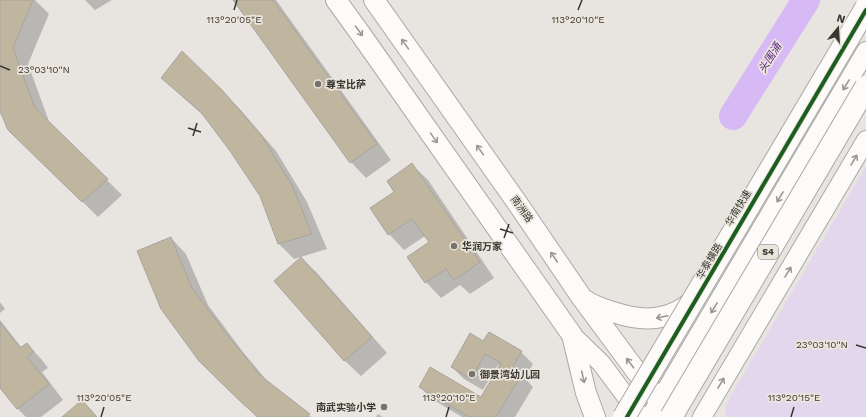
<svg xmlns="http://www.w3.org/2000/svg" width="866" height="417" font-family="'Work Sans','Noto Sans SC',sans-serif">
<rect width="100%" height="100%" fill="#e8e5e0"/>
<path fill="#e3d7ed" d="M 866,166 L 866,417 L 726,417 L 725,406 Z"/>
<path fill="#0003" d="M 1,0 L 35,0 L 49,14 L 28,64 L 50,124 L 122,195 L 98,217 L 9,129 L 0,109 L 0,3 Z
M 85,0 L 112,0 L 95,10 Z
M 234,0 L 276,0 L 391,160 L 366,178 L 351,162 Z
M 182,53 L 239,108 L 276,151 L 307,202 L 327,249 L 294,259 L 279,244 L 261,195 L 231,150 L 205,117 L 178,93 L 162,78 Z
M 412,165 L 428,180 L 494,278 L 470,294 L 460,285 L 441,298 L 426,282 L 430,243 L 425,236 L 404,250 L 389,234 L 396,193 Z
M 171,238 L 186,254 L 208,305 L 243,352 L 268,382 L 311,417 L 257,417 L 215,377 Z
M 301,258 L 317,273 L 387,353 L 361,376 L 345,361 L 275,281 Z
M 0,302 L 5,309 L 0,313 Z
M 0,320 L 22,348 L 27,344 L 42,360 L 48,368 L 42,372 L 63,400 L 41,417 L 26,417 L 17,408 L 0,386 Z
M 484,343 L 521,352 L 533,364 L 525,378 L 533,387 L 515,417 L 462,417 L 432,399 L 420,387 L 481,398 L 500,366 L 498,365 L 483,390 L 464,379 L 452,367 Z
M 378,414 L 383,417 L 376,417 Z"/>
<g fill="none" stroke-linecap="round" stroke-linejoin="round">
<path stroke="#d6b9f5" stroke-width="28" d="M 733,116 L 806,0"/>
</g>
<path fill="#c0b69f" stroke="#a7a4a0" d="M 0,0 L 33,0 L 13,48 L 35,108 L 108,179 L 82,202 L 8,130 L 0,111 Z
M 233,0 L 273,0 L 377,144 L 350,163 Z
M 182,51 L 223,91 L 261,135 L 292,185 L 312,234 L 278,244 L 260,196 L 230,151 L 200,111 L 161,78 Z
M 412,163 L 480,262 L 454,280 L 446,269 L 425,283 L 407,257 L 429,242 L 412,219 L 388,235 L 370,208 L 394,192 L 387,181 Z
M 171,237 L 192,288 L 228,336 L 261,376 L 310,414 L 307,417 L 258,417 L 242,403 L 199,361 L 161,309 L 137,251 Z
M 301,257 L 372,337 L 344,361 L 274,281 Z
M 0,322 L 20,348 L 27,343 L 34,352 L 27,357 L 49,384 L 17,409 L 0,388 Z
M 489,332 L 522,351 L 512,368 L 522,374 L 496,417 L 469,417 L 419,387 L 430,367 L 481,397 L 501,363 L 485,354 L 471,379 L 451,367 L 470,333 L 483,341 Z
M 82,400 L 97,417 L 62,417 Z"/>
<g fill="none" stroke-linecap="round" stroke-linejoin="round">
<defs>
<path id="tertiary" d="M 572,335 L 601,363 L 639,414
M 650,417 L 866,51
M 702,417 L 866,140"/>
<path id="secondary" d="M 336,0 L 362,36 L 572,335 L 586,393 L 595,417
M 374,0 L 518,204 L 582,298 L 636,371 L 672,417
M 585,300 C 593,306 603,309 613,312 C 643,322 669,322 694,300"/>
</defs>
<use href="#tertiary" stroke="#aba8a5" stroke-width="20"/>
<use href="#secondary" stroke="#aba8a5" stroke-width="22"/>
<use href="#tertiary" stroke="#fcfbfa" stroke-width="18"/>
<use href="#secondary" stroke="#fcfbfa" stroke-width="20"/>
<defs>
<path id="motorway-bridge" d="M 624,417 L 866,8
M 671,417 L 866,87"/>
</defs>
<use href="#motorway-bridge" stroke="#aba8a5" stroke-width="24" stroke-linecap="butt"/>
<use href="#motorway-bridge" stroke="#fcfbfa" stroke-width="22"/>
<defs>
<path id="cycleway" d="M 627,417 L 866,10"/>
</defs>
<use href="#cycleway" stroke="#ebe6dc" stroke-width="6"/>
<use href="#cycleway" stroke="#1b5e20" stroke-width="4"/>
</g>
<defs><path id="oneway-shaft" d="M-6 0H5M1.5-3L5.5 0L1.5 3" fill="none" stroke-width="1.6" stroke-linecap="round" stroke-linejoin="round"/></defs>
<g stroke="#9a9896">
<use href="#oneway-shaft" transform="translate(359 31) rotate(54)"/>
<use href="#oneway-shaft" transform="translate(405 44) rotate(-125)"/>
<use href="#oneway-shaft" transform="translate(846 85) rotate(121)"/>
<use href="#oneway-shaft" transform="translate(434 138) rotate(55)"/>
<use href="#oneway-shaft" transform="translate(480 150) rotate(-125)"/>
<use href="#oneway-shaft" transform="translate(854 160) rotate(-59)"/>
<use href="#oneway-shaft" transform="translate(780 197) rotate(121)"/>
<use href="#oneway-shaft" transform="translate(554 257) rotate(-124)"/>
<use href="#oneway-shaft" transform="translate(788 272) rotate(-59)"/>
<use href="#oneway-shaft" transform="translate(714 308) rotate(121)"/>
<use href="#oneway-shaft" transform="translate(662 317) rotate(168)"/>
<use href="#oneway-shaft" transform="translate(630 363) rotate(-127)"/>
<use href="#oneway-shaft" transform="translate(583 377) rotate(77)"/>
<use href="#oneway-shaft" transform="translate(721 383) rotate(-59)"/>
</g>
<path fill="none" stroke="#383632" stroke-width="1.5" d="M 234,10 L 237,0M 578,10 L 582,0M 0,66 L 10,70M 188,128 L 201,132M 193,136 L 197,123M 500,229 L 513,233M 504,238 L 509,224M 856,345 L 866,348M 101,417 L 104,407M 446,417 L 449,407M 791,417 L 794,407"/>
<g fill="#76736f" stroke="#ebe6dc" stroke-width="1.5">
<circle cx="318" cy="84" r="4"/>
<circle cx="454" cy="246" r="4"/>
<circle cx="472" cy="374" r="4"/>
<circle cx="384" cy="407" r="4"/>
</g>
<g text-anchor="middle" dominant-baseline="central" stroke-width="3.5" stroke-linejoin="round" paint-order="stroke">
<rect fill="#ebe6dc" stroke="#6e6b65" stroke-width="1" x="758" y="245" width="20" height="14" rx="3"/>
<g font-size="9" font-weight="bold" fill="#383632">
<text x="768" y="252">S4</text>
</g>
<g font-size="10" font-weight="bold" fill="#383632" stroke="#ebe6dc" text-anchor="start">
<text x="326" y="84">尊宝比萨</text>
<text x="462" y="246">华润万家</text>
<text x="480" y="374">御景湾幼儿园</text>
<text x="376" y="407" text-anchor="end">南武实验小学</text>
</g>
<g font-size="10" fill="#383632" stroke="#ebe6dc">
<text transform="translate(738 208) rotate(-59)">华南快速</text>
<text transform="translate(522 209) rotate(55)">南洲路</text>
<text transform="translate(709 261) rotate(-59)">华泰横路</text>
</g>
<g font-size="11" font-style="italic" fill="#5e278b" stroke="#ebe6dc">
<text transform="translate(770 58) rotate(-58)">头围涌</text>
</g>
</g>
<g font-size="10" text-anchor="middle" fill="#383632" stroke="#ebe6dc" stroke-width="3.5" stroke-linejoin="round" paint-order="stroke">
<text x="234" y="23">113°20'05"E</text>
<text x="578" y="23">113°20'10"E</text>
<text x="44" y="73">23°03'10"N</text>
<text x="822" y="348">23°03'10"N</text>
<text x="104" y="401">113°20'05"E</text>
<text x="449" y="401">113°20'10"E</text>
<text x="794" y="401">113°20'15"E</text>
</g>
<g transform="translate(838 28) rotate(18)" stroke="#ebe6dc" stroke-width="3" paint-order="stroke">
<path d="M0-3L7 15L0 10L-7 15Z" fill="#383632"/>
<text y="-6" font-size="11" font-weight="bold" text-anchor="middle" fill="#383632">N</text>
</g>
</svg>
